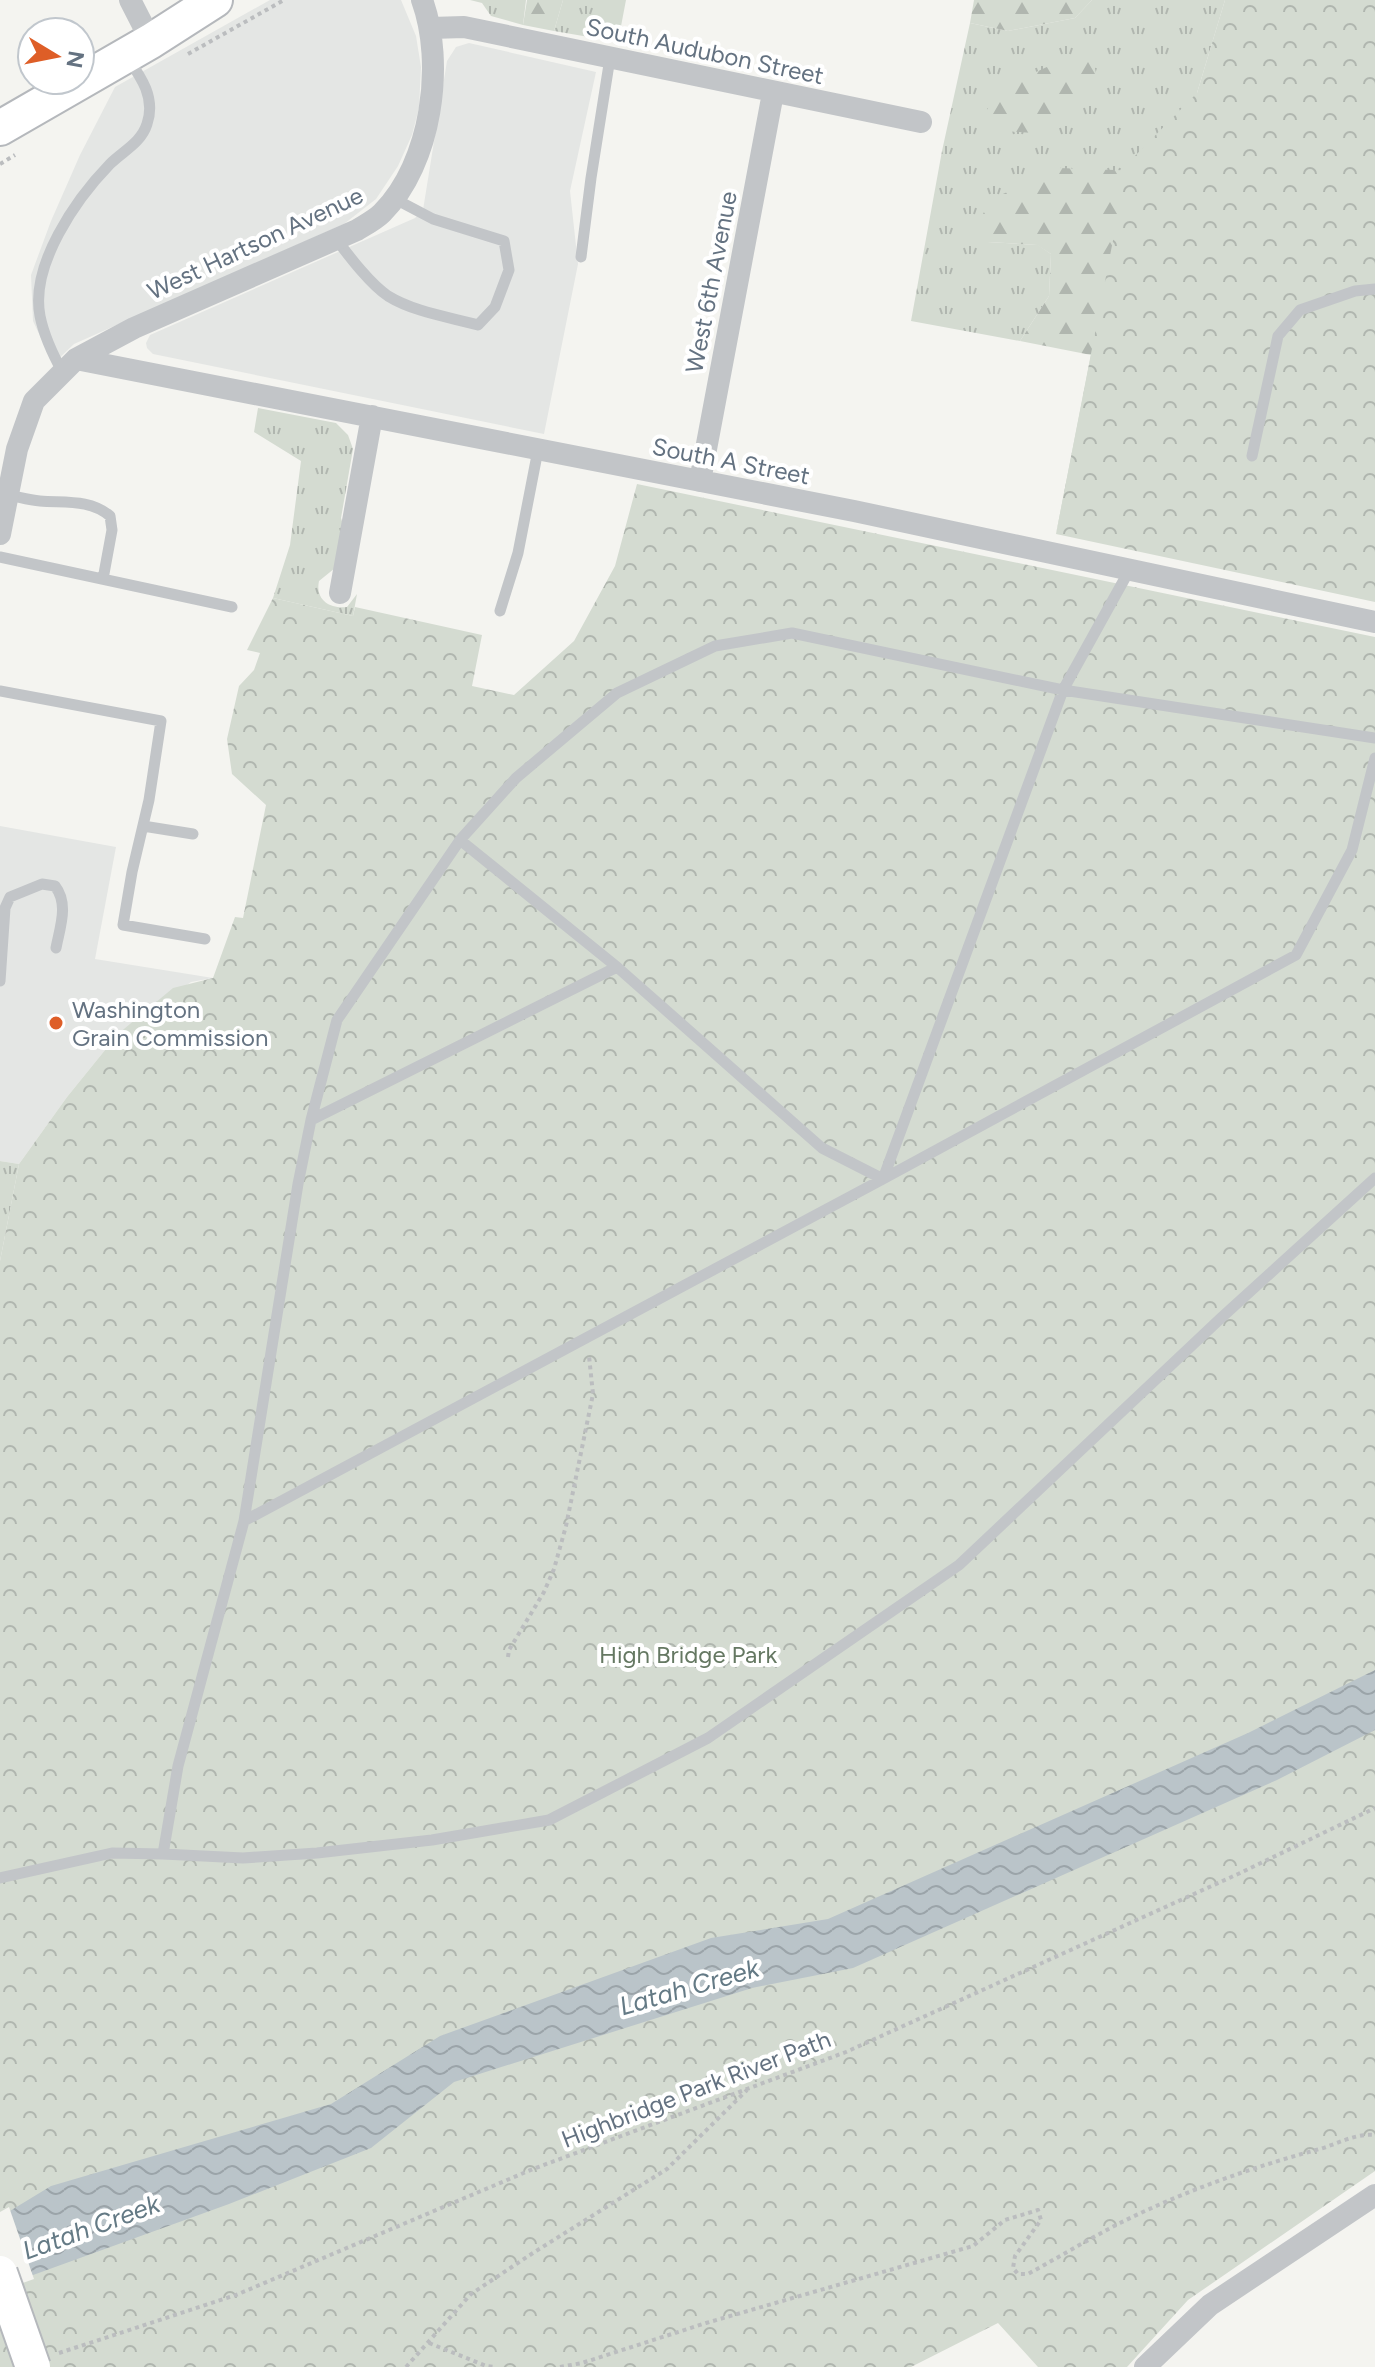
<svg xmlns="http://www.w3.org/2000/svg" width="1375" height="2367" font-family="Figtree,sans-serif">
<defs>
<pattern id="grass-tufts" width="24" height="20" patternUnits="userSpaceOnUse" patternTransform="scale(2)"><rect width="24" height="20" fill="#d4dbd1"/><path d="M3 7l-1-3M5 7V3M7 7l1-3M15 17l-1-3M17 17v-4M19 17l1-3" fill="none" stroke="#b0b6af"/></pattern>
<pattern id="forest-firs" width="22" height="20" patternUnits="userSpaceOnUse" patternTransform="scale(2)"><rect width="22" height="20" fill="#d4dbd1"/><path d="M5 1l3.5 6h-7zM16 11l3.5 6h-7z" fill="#b0b6af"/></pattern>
<pattern id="park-crowns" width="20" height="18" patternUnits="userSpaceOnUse" patternTransform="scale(2)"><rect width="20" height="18" fill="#d4dbd1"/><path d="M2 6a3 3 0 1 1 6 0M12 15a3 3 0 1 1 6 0" fill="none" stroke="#b0b6af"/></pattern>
<pattern id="water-waves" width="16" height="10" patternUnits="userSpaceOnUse" patternTransform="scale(2)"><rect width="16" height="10" fill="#bac4c9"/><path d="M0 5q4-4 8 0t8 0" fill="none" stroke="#9ba4a9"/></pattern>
</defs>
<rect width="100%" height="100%" fill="#f4f4f0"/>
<path fill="#e4e6e4" d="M 270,0 L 401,0 L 416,36 L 421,67 L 419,108 L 412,135 L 398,166 L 376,199 L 344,224 L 74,344 L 53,364 L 33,321 L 31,275 L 51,221 L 80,155 L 115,87 Z
M 469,43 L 596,72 L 570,191 L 578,264 L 544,434 L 153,354 L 147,348 L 146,343 L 150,335 L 415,218 L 423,210 L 447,61 L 456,47 Z
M 0,826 L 116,847 L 95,959 L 213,978 L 191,982 L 118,1034 L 67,1097 L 19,1164 L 0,1161 Z"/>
<path fill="url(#grass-tufts)" d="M 470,0 L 526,0 L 523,25 L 491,16 L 482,3 Z
M 563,0 L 626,0 L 618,42 L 554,31 Z
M 1092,0 L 1225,0 L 1197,93 L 1269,119 L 988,242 L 1038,245 L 1051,254 L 1049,296 L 1020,341 L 911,321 L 942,151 L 970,23 L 1008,31 L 1075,18 Z
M 258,408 L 336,423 L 348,435 L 353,449 L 341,518 L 346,534 L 340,564 L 319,581 C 315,600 330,609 347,607 L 357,594 L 353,616 L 273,598 L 290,545 L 301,461 L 254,432 Z
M 0,1161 L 19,1164 L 0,1261 Z"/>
<path fill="url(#forest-firs)" d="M 527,0 L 563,0 L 554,31 L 523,25 Z
M 974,0 L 1092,0 L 1075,18 L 1008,31 L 970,23 Z
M 1075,54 L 1094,64 L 1097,78 L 1073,113 L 1033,133 L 989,130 L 984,116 L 997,90 Z
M 1059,168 L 1143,171 L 1056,534 L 1091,355 L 1020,341 L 1049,296 L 1051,254 L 1037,245 L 988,242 L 978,224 L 990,200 Z"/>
<path fill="url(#park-crowns)" d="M 1225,0 L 1375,0 L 1375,602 L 1056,534 L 1128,163 L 1197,93 Z
M 637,484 L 1375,637 L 1375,2171 L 1188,2300 L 1127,2367 L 1038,2367 L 998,2323 L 911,2367 L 0,2367 L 0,1261 L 19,1164 L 67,1097 L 118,1034 L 173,988 L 213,978 L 235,917 L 243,918 L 266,805 L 232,774 L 227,739 L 239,686 L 254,670 L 260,653 L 247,650 L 273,598 L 353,616 L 355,607 L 482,635 L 472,686 L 514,695 L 574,641 L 615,566 Z"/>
<path fill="url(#water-waves)" d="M 1375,1670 L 1375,1730 L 1277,1780 L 853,1968 L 752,1988 L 454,2082 L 371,2148 L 229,2204 L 0,2287 L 0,2217 L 51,2186 L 331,2104 L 440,2036 L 711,1938 L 828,1919 L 1248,1733 Z"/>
<path fill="#f4f4f0" d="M 9,2207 L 34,2279 L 0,2291 L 0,2212 Z"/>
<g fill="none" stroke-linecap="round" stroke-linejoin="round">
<defs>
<path id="primary" d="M 0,128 L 151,41 L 215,0"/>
</defs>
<use href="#primary" stroke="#b5b8bc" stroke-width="38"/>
<path stroke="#bbbdbf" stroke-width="4" stroke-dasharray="4 4" stroke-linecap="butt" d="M 188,54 L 284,0
M 0,164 L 15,155
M 508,1657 L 509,1650 L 544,1592 L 554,1569 L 566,1526 L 593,1394 L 589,1356
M 429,2343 L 486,2366 L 494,2367
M 59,2353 L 236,2295 L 533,2169 L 846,2052 L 1238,1874 L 1375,1808
M 406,2367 L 471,2294 L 533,2253 L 667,2169 L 747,2090
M 560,2367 L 582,2363 L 706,2323 L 973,2246 L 1005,2220 L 1038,2210 L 1041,2220 L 1015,2256 L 1013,2268 L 1018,2274 L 1028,2274 C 1059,2257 1089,2239 1120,2223 C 1182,2192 1250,2168 1316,2150 C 1336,2145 1354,2133 1375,2135"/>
<path stroke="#c2c5c8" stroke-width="11" d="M 336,239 C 349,256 370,284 388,296 C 414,312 449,317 478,325 L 495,307 L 509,270 L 504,241 L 433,219 L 395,199
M 581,257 L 591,178 L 610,58
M 63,373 C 53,355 44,336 40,316 C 30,265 76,199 110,164 C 123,151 141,143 147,124 C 156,98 141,77 127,57
M 1252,456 L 1278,336 L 1300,310 L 1355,291 L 1375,289
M 8,495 C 19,497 29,500 40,501 C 65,503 90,499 110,516 L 112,530 L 103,579
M 0,557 L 232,607
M 500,611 L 518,553 L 538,450
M 0,691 L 161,721 L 149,800 L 132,872 L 123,925 L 205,939
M 143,826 L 193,834
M 460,840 L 617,967 L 822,1148 L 883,1179 L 1296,955 L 1352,850 L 1375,758
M 0,981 L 5,908 L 10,897 L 42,884 L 55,886 C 69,904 60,927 56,948
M 311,1120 L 617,967
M 244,1521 L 298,1184 L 311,1120 L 337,1020 L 460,840 L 516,778 L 617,693 L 715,646 L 792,633 L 1063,690 L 1375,738
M 163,1854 L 243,1858 L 317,1853 L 432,1840 L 549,1820 L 708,1738 L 959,1565 L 1221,1318 L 1375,1178
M 0,1878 L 112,1853 L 163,1854 L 178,1766 L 244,1521 L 883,1179 L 1063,690 L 1130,569"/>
<path stroke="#c2c5c8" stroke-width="22" d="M 130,0 L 151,41
M 431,28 L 464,27 L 921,122
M 76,359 L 854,511 L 1375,622
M 700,481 L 773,93
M 0,534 L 17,449 L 34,401 L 76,359 L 134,328 L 357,230 C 365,225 375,220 382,213 C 432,163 445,63 422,0
M 340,593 L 372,416
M 1145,2367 L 1210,2305 L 1375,2195"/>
<use href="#primary" stroke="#fff" stroke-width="34"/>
<defs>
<path id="primary-bridge" d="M 0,2273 L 33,2367"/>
</defs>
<use href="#primary-bridge" stroke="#b5b8bc" stroke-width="38" stroke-linecap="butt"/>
<use href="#primary-bridge" stroke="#fff" stroke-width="34"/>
</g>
<circle fill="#de5e27" stroke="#fff" stroke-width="3" cx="56" cy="1023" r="8"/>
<g text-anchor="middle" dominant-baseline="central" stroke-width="8" stroke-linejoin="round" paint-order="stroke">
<g font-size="24" fill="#647281" stroke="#fff">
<text transform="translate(705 51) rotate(12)">South Audubon Street</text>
<text transform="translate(255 243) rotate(-25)">West Hartson Avenue</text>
<text transform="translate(711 282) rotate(-79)">West 6th Avenue</text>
<text transform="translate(731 461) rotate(11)">South A Street</text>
<text transform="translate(696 2089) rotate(-21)">Highbridge Park River Path</text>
</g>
<g font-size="24" fill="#647281" stroke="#fff" text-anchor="start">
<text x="72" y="1009">Washington<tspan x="72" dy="28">Grain Commission</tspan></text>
</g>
<g font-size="24" fill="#657862" stroke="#fff">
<text x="688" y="1654">High Bridge Park</text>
</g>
<g font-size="26" font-style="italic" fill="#647a85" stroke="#fff">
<text transform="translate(689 1987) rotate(-16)">Latah Creek</text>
<text transform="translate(91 2227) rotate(-20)">Latah Creek</text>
</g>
</g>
<g transform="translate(56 56) rotate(100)"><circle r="38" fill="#ffffff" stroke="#c1c7cd" stroke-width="2"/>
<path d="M0-6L14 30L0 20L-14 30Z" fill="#de5e27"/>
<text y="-12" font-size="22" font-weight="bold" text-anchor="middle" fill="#647281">N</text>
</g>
</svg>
